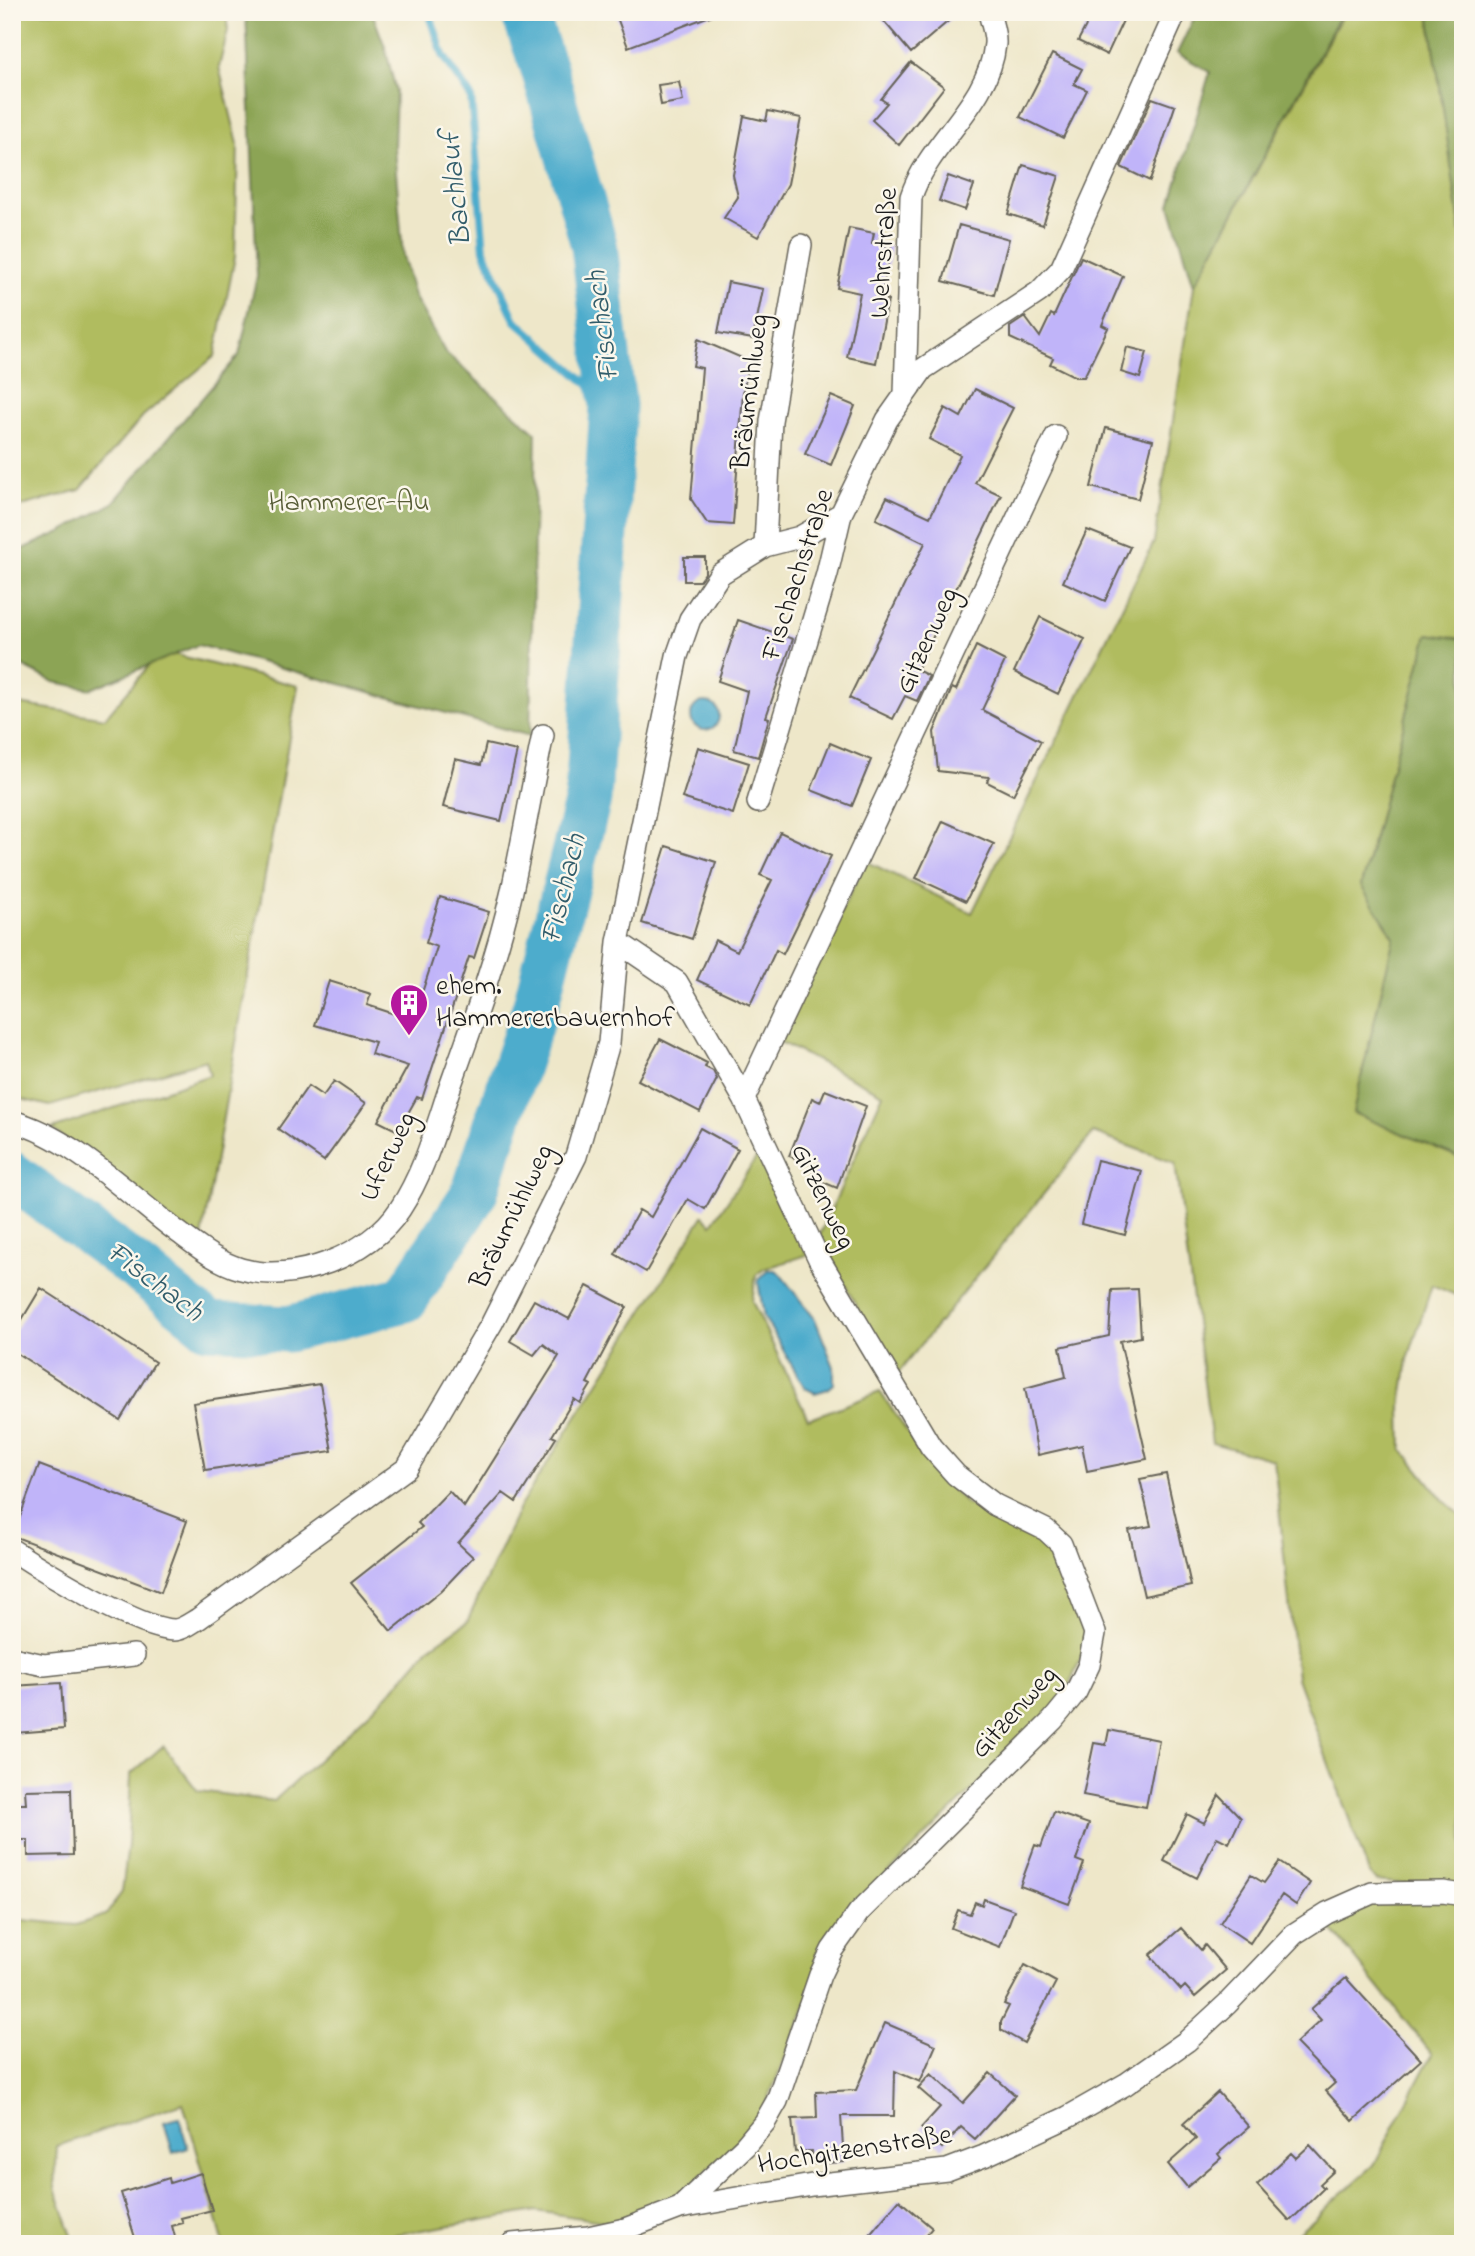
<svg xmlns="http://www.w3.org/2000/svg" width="1475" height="2256" font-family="'Indie Flower',sans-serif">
<rect width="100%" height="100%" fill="#fbf7ec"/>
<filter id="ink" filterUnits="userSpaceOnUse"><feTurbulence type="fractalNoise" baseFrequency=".0143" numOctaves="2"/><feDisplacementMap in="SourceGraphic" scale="14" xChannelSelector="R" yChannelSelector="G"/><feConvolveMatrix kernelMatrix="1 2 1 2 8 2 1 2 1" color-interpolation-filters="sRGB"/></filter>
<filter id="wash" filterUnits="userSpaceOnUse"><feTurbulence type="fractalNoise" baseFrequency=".00686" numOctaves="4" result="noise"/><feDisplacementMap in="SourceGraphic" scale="28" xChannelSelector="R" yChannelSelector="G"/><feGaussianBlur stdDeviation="1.57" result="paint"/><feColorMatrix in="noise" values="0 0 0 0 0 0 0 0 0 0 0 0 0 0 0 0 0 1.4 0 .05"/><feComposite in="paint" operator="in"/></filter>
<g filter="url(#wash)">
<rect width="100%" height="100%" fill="#eee7c9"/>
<path fill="#b0bc5e" stroke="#666c3d" stroke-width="2" d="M 12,12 L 226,12 L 228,30 L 219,67 L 238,144 L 235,257 L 215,356 L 143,416 L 80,490 L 22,506 L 12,517 Z
M 1344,12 L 1429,12 L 1463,247 L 1463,639 L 1428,634 L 1361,885 L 1394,937 L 1353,1113 L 1463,1159 L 1463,1298 L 1432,1285 L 1408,1359 L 1401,1406 L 1402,1449 L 1444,1501 L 1463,1517 L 1463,1890 L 1376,1881 L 1369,1873 L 1297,1678 L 1274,1460 L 1212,1443 L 1175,1163 L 1093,1133 L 895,1377 L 819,1237 L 883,1094 L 778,1041 L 866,861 L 972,913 L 1154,542 L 1194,286 Z
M 161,651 L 298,686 L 201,1244 L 52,1129 L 210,1075 L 206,1060 L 50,1106 L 12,1097 L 12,703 L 105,718 Z
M 759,1154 L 810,1254 L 764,1269 L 756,1275 L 752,1301 L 808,1419 L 880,1392 L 934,1471 L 967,1504 L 1027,1531 L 1054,1554 L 1083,1622 L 1086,1646 L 1062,1701 L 841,1920 L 758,2124 L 670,2205 L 620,2224 L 536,2211 L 392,2235 L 366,2244 L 224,2244 L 183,2103 L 57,2146 L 55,2188 L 75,2244 L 12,2244 L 12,1919 L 76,1925 L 106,1915 L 122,1892 L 128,1845 L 131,1774 L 163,1746 L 198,1791 L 274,1801 L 388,1695 L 429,1648 L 467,1622 L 519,1508 L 703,1216 L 712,1224 Z
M 1463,1899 L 1463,2244 L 1285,2244 L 1374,2165 L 1432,2054 L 1325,1921 L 1367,1902 Z"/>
<path fill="#8ca455" stroke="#546038" stroke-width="2" d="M 246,12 L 372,12 L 385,47 L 396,91 L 394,147 L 403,256 L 414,296 L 445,352 L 536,433 L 530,736 L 198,645 L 91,689 L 54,682 L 12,661 L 12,554 L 61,532 L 113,503 L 239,355 L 257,276 Z
M 1197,12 L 1342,12 L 1194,286 L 1170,205 L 1210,72 L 1177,53 Z
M 1429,12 L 1463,12 L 1463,247 Z
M 1428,634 L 1463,639 L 1463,1159 L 1353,1113 L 1394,937 L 1361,886 Z"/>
<path fill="#4daccc" stroke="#346474" stroke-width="2" d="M691 716a14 14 0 1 1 28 0a14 14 0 1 1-28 0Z
M 769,1270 L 776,1270 L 780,1274 L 815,1319 L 834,1367 L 834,1384 L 828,1389 L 815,1393 L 805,1388 L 764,1317 L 758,1281 Z
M 179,2118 L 188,2148 L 173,2153 L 164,2122 Z"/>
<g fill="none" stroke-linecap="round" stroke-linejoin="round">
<path stroke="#4daccc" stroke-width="8" d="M 429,12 L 443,55 L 471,97 L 484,250 L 515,320 L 613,406"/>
<path stroke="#4daccc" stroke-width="47" d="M 12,1175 L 141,1271 L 208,1325 L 288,1329 L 405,1299 L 474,1194 L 536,1005 L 588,799 L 613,406 L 594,245 L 544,69 L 524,12"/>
</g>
<g id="blocks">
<path fill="#c0b4f9" d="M 615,12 L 715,12 L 715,14 L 628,47 Z
M 876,12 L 959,12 L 911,53 Z
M 1093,12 L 1127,12 L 1107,55 L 1078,41 Z
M 1052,54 L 1082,69 L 1074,84 L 1087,90 L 1063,138 L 1020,117 Z
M 911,62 L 944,87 L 899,145 L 872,120 L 887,103 L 881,99 Z
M 679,82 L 683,101 L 661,105 L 658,85 Z
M 1152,98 L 1175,106 L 1150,181 L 1121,167 Z
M 768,111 L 801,118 L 788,184 L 758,237 L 724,218 L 738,197 L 733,175 L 744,116 L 766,121 Z
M 1023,165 L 1059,176 L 1043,225 L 1008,214 Z
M 948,176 L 974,185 L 965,210 L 939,201 Z
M 959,225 L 1009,239 L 994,295 L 943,281 Z
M 849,228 L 874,233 L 872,243 L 891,247 L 881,299 L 888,300 L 876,363 L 847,357 L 860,293 L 837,288 Z
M 1081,257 L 1123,276 L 1102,325 L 1108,328 L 1084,377 L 1076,377 L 1050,364 L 1053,358 L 1010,338 L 1010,327 L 1025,317 L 1040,337 L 1051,314 L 1054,316 Z
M 728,282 L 763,289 L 753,339 L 718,333 Z
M 698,339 L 749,361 L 743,393 L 733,525 L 707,523 L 691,499 L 702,368 L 693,366 Z
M 1127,347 L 1147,352 L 1140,378 L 1121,372 Z
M 975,389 L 1013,408 L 975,483 L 1001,495 L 917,670 L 929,676 L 917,701 L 905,696 L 893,719 L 849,698 L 925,543 L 876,519 L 887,497 L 930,517 L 960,455 L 929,439 L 945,408 L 961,417 Z
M 831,396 L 855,406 L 831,465 L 805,454 Z
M 1106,428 L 1153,440 L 1138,499 L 1091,487 Z
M 1087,530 L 1130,547 L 1105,601 L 1063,582 Z
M 684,557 L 705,557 L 705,573 L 699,581 L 684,581 Z
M 1040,617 L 1085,639 L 1058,694 L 1014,672 Z
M 738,620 L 793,639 L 766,717 L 769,718 L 758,757 L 734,750 L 747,691 L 718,681 Z
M 976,646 L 1005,661 L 982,710 L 1041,741 L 1013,795 L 987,782 L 989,777 L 938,771 L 934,732 L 952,688 L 956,690 Z
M 830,743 L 871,760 L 852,806 L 811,790 Z
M 486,744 L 517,751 L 501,821 L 443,807 L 455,759 L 481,765 Z
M 698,747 L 749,763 L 733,814 L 682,798 Z
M 943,821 L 994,844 L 966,901 L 916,878 Z
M 780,832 L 831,856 L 783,954 L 776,950 L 750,1005 L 697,980 L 715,940 L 737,951 L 772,880 L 760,875 Z
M 666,846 L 716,862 L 692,939 L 642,923 Z
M 440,897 L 489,912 L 474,958 L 469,957 L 422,1099 L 417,1097 L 398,1131 L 378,1121 L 408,1066 L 371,1054 L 375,1042 L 315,1025 L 329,981 L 371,994 L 367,1005 L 413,1020 L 437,947 L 426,943 Z
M 660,1039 L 707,1063 L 705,1067 L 713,1071 L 717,1079 L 700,1112 L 638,1080 Z
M 334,1081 L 366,1103 L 324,1161 L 278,1129 L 308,1086 L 323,1096 Z
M 825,1090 L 866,1106 L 837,1188 L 811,1177 L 816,1166 L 789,1156 L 812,1098 L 820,1102 Z
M 700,1128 L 738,1149 L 705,1209 L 688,1199 L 646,1272 L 615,1254 L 639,1210 L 651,1217 Z
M 1097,1160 L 1142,1171 L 1125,1235 L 1081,1224 Z
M 587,1286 L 627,1307 L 587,1383 L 591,1385 L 580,1403 L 574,1399 L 552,1436 L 556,1438 L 516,1502 L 503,1493 L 458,1543 L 473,1557 L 441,1591 L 391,1631 L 351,1583 L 422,1527 L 418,1523 L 449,1491 L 464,1507 L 559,1356 L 543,1344 L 534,1355 L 510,1341 L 534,1300 L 569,1319 Z
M 41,1288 L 155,1362 L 120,1420 L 12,1350 L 12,1336 Z
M 1138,1289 L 1141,1337 L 1120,1341 L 1147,1459 L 1087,1471 L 1082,1445 L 1038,1455 L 1025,1388 L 1066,1377 L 1060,1347 L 1109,1336 L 1112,1290 Z
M 320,1384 L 332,1451 L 205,1470 L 193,1403 Z
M 39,1465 L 187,1521 L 161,1592 L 13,1536 Z
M 1166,1474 L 1191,1586 L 1144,1596 L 1129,1530 L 1151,1526 L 1140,1479 Z
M 61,1683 L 64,1729 L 15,1733 L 12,1686 Z
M 1109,1730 L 1159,1740 L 1146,1807 L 1083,1795 L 1094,1743 L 1106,1745 Z
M 71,1789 L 73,1855 L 28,1856 L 28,1840 L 18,1840 L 17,1804 L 26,1804 L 25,1790 Z
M 1219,1795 L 1241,1818 L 1229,1843 L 1217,1837 L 1197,1878 L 1164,1861 L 1187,1814 L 1204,1823 Z
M 1054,1812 L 1089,1824 L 1076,1860 L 1084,1863 L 1069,1904 L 1020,1886 L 1035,1845 L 1041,1847 Z
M 1279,1862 L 1310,1883 L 1296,1905 L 1282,1895 L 1250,1943 L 1220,1923 L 1251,1875 L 1264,1883 Z
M 984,1899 L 1014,1910 L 1000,1947 L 951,1928 L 958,1910 L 970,1914 L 975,1902 L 982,1905 Z
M 1181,1928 L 1201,1950 L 1205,1945 L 1226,1970 L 1195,1997 L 1185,1986 L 1181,1990 L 1150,1955 Z
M 1025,1965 L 1056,1982 L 1024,2043 L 1001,2030 L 1001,2022 L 1009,2006 L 1004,2004 Z
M 1346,1978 L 1421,2060 L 1353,2121 L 1326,2091 L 1335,2083 L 1296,2043 L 1321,2020 L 1311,2009 Z
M 885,2023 L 936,2045 L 920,2082 L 895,2071 L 894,2116 L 841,2116 L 844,2162 L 813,2164 L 812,2151 L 795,2152 L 792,2119 L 817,2118 L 816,2092 L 856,2090 Z
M 990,2073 L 1015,2095 L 975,2139 L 961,2127 L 942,2148 L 921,2128 L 940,2107 L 918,2088 L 931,2074 L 963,2103 Z
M 1218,2092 L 1249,2127 L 1218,2154 L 1221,2158 L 1187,2187 L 1168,2164 L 1196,2139 L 1183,2124 Z
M 1310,2145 L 1334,2171 L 1320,2184 L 1324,2188 L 1290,2221 L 1257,2185 L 1291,2153 L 1296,2158 Z
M 201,2173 L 212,2210 L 181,2218 L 183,2223 L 172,2226 L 177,2244 L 137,2244 L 121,2193 L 169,2178 L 170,2183 Z
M 899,2200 L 932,2228 L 919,2244 L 862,2244 Z"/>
</g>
</g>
<g filter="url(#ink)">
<use href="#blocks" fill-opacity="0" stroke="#666359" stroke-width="2"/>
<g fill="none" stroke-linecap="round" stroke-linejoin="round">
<defs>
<path id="street" d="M 905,394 L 911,197 C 929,141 989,105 995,44 C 996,34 991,22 989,12
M 765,546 L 771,421 L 801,245
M 758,802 L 827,574 L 841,514 L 887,420 L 923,369 L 1039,292 L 1061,269 L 1176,12
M 618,942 L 677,982 L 744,1099 L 819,1259 L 931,1447 L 956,1475 L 995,1505 L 1046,1530 L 1061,1544 L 1095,1633 L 1089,1665 L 1076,1692 L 1053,1720 L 859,1912 L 832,1950 L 820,1975 L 777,2101 L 765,2122 L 745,2146 L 680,2208
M 744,1099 L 1056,436
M 12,1121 C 73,1138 124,1191 174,1229 C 196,1245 214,1261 241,1269 C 293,1284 370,1256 400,1209 C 424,1173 436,1128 450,1087 C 473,1023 497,957 512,891 C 523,839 532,787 543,735
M 12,1550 C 44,1571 138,1629 174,1630 C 182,1630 191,1623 198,1619 L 407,1468 L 492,1323 L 576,1156 L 609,1043 L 618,942 L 677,656 L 690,619 L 720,574 L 765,546 L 800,537 L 841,514
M 12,1658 L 44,1665 L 134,1655
M 512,2244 L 588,2237 L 625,2229 L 680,2208 L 812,2185 L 947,2170 L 984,2156 L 1068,2117 L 1126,2084 L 1187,2041 L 1227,2004 L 1294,1934 L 1327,1913 L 1372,1893 L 1443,1892 L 1463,1895"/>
</defs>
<use href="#street" stroke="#666359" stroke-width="24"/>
<use href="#street" stroke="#fff" stroke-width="21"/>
</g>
</g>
<defs>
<symbol id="building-pin" viewBox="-11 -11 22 30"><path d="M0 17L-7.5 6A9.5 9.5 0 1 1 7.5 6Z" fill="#b5179e" stroke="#fbf7ec"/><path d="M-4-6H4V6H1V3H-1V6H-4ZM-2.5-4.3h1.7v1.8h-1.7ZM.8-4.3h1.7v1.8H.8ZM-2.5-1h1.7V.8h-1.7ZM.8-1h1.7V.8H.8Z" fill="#fff"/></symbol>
</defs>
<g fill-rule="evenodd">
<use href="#building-pin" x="387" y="981" width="44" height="60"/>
</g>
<g text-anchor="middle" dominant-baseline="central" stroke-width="5" stroke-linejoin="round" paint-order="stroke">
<g font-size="28" fill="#1c1c1c" stroke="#fbf7ec">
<text transform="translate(885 253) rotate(-86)">Wehrstraße</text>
<text transform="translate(751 392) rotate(-83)">Bräumühlweg</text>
<text transform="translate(799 575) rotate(-72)">Fischachstraße</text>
<text transform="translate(928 641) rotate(-65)">Gitzenweg</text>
<text transform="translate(389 1157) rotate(-64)">Uferweg</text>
<text transform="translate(822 1197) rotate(64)">Gitzenweg</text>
<text transform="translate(513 1217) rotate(-64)">Bräumühlweg</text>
<text transform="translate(1015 1713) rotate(-48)">Gitzenweg</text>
<text transform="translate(855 2151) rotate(-9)">Hochgitzenstraße</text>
</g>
<g font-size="28" fill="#575c36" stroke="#fbf7ec">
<text x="349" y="503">Hammerer-Au</text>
</g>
<g font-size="28" fill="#1c1c1c" stroke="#fbf7ec" text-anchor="start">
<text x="436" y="987">ehem.<tspan x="436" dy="32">Hammererbauernhof</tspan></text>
</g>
<g font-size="30" font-style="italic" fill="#325d6b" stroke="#fbf7ec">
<text transform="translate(457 189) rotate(-96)">Bachlauf</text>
<text transform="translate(604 326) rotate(-97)">Fischach</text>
<text transform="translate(565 889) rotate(-76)">Fischach</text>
<text transform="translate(154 1283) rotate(37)">Fischach</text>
</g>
</g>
<rect width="1475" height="2256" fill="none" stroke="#fbf7ec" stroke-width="42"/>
</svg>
